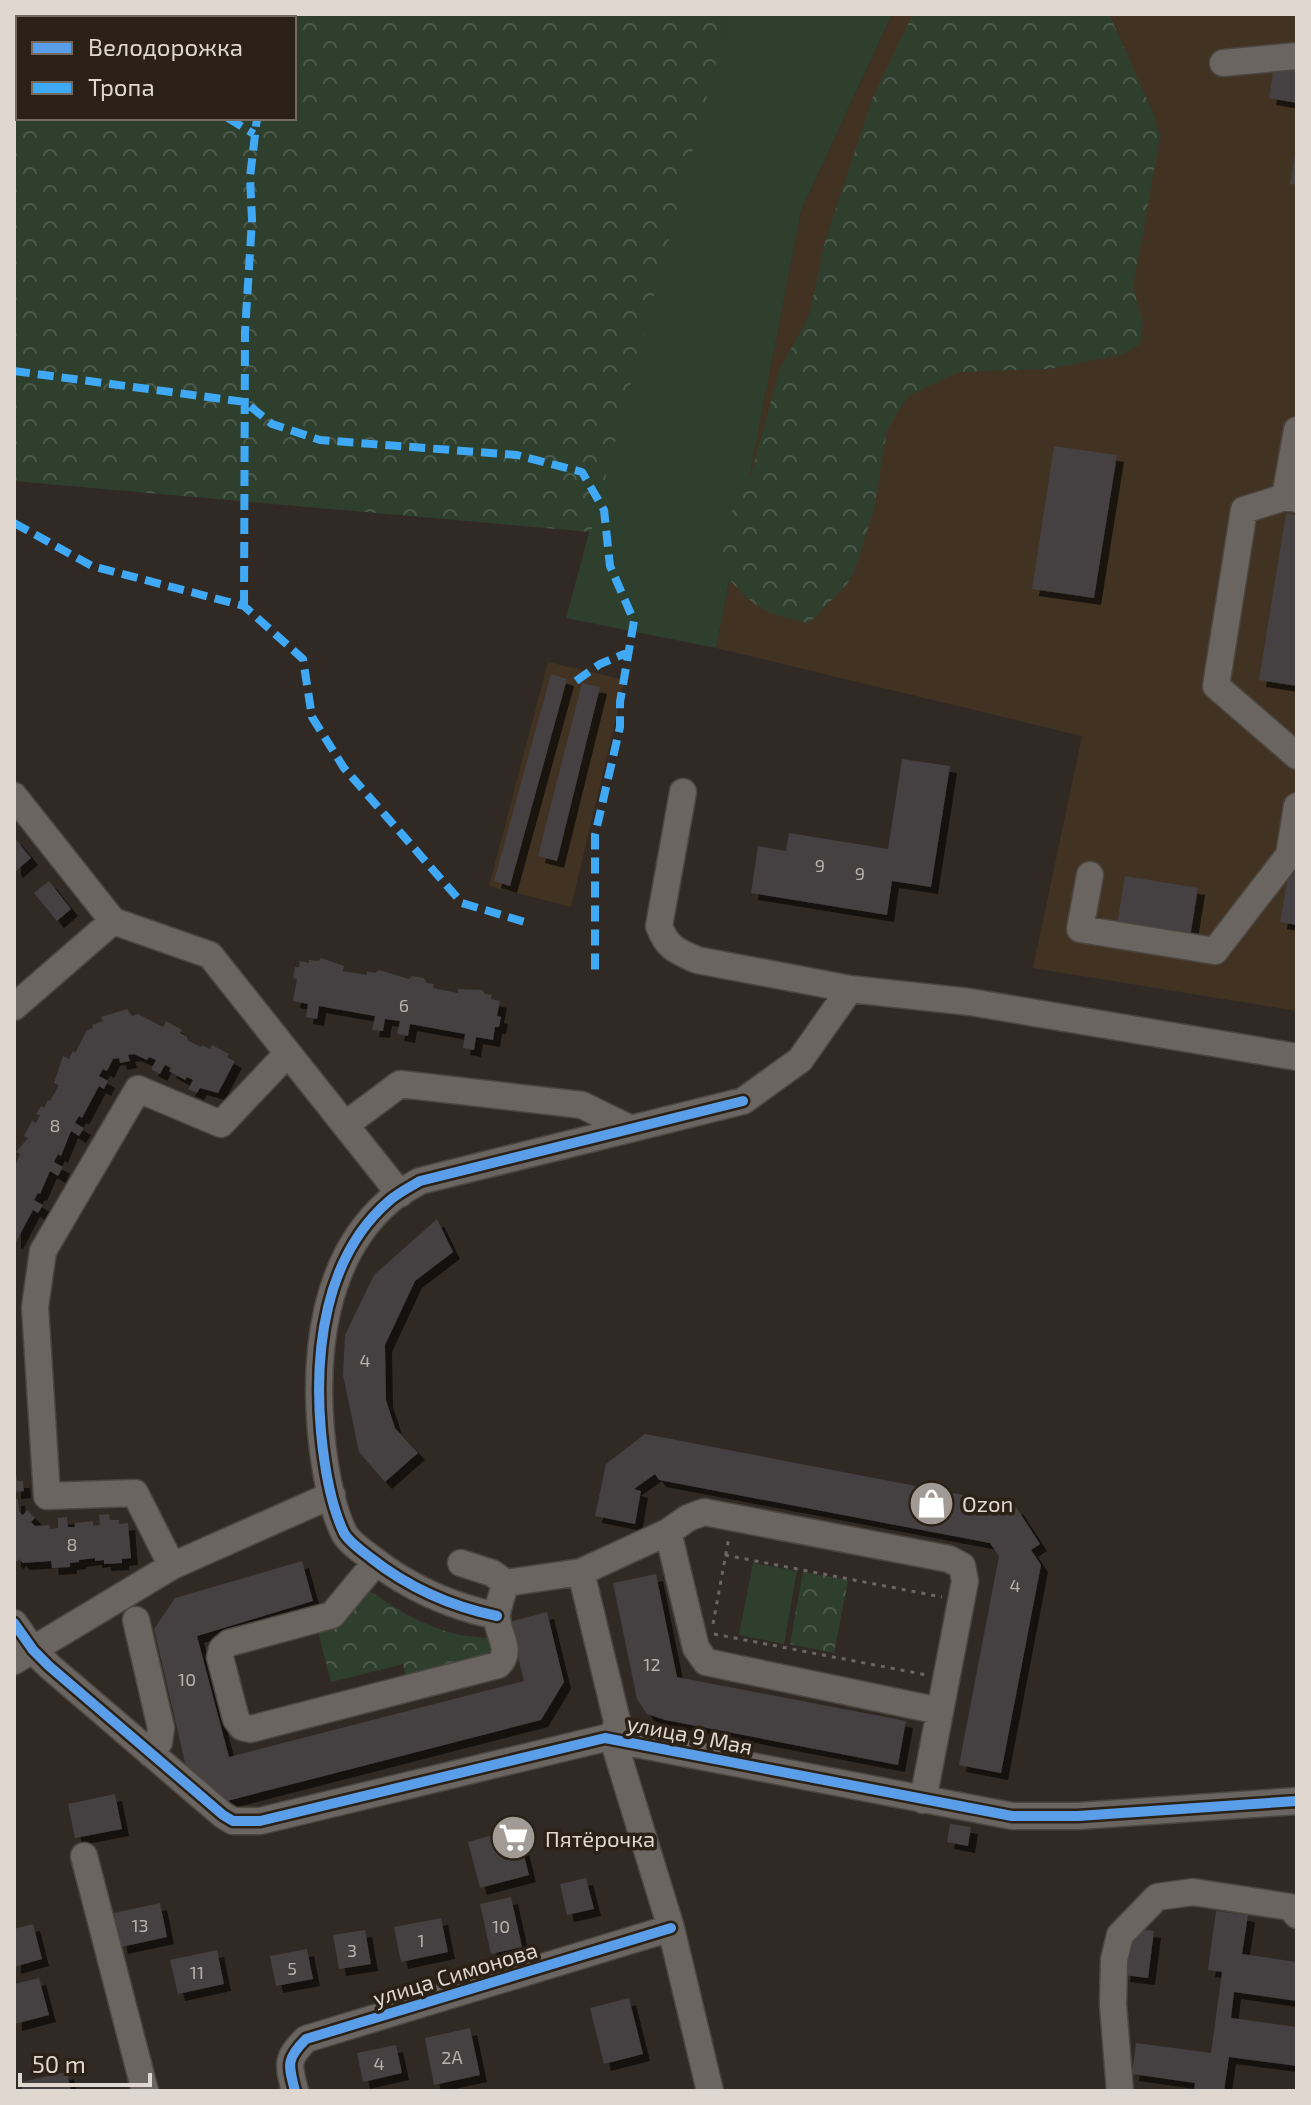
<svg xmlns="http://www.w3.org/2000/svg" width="1311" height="2105" font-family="'Exo 2',sans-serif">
<defs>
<pattern id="forest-crowns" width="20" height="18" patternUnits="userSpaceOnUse" patternTransform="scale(2)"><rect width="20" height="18" fill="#2f3f2e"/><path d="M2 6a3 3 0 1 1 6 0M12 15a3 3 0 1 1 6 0" fill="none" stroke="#4d5a4b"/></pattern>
<filter id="shadow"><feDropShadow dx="7" dy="7" stdDeviation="0" flood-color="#0009"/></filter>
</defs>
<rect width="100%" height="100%" fill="#312a24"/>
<path fill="#413222" d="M 892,14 L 1297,14 L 1297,1011 L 1033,968 L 1082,736 L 716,648 L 801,211 Z
M 548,662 L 625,680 L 571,907 L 489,886 Z"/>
<path fill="#2f3f2e" d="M 729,14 L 892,14 L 801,211 L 716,648 L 566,618 Z
M 753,1563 L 797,1571 L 784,1644 L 739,1635 Z"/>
<path fill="url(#forest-crowns)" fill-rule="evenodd" d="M 14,14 L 729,14 L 591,532 L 14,481 ZM 18,18 L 294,18 L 294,118 L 18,118 Z
M 913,14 L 1109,14 L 1155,118 L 1160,137 L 1133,287 L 1143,322 L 1140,344 L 1124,354 L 1049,369 L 959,372 L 908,396 L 887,430 L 874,509 L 856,567 L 848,583 L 809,623 C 756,612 755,606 718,568 L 733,508 L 751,475 L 780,368 L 809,317 L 825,242 L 873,97 Z
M 803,1572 L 848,1580 L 834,1653 L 790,1644 Z
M 368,1590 C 396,1609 425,1627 459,1635 C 469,1637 480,1636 490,1639 L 494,1647 L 490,1656 L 406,1677 L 403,1664 L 331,1682 L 318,1631 C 343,1625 353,1610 368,1590 Z"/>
<path fill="#453f42" filter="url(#shadow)" d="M 1276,53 L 1297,57 L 1297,103 L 1269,98 Z
M 1295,153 L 1297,153 L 1297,185 L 1290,184 Z
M 1054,446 L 1117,455 L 1094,598 L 1032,589 Z
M 1286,513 L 1297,515 L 1297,686 L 1259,680 Z
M 551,674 L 567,679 L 510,886 L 494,881 Z
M 582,683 L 600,687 L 557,861 L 538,856 Z
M 902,759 L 950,766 L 931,887 L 892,881 L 887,915 L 751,893 L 758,846 L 786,851 L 789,833 L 888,849 Z
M 14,837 L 31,858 L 16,871 L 14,868 Z
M 1289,871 L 1297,872 L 1297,925 L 1280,922 Z
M 1125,876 L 1198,888 L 1188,950 L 1115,937 Z
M 49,881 L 71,909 L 57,921 L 34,893 Z
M 321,958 L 344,966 L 343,971 L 367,975 L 367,971 L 375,973 L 379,970 L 409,979 L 412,976 L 424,978 L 427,983 L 434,984 L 433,988 L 458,993 L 458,989 L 482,990 L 485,994 L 492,995 L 491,999 L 500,1001 L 497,1016 L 501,1017 L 499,1027 L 495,1027 L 493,1040 L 476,1037 L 474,1050 L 463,1048 L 465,1034 L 410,1024 L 408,1036 L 397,1034 L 400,1021 L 385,1019 L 383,1031 L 372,1030 L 375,1016 L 319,1006 L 317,1019 L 306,1017 L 308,1004 L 293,1001 L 297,979 L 293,978 L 295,967 L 299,967 L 300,961 L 309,963 L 309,960 L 318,961 Z
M 127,1009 L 132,1016 L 138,1014 L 163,1027 L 166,1021 L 182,1030 L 180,1033 L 188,1037 L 187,1040 L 201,1047 L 202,1045 L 210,1049 L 212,1045 L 229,1054 L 227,1057 L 235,1061 L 218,1093 L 200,1088 L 197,1093 L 188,1089 L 193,1080 L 187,1077 L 185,1080 L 169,1071 L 171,1068 L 165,1065 L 160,1074 L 151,1069 L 156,1060 L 149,1057 L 147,1060 L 134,1054 L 128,1055 L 130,1061 L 120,1063 L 119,1058 L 113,1059 L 107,1071 L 103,1069 L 99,1076 L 108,1081 L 104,1089 L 99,1086 L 82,1118 L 79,1116 L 75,1123 L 84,1128 L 79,1136 L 71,1131 L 61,1156 L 58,1154 L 54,1162 L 63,1167 L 58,1176 L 50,1171 L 40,1194 L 38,1193 L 34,1200 L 43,1205 L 38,1213 L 33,1210 L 16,1242 L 14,1241 L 14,1169 L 20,1154 L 16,1152 L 28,1138 L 24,1136 L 32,1121 L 36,1123 L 40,1115 L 36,1114 L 41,1106 L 44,1108 L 48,1100 L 50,1101 L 59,1085 L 54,1083 L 63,1056 L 69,1059 L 73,1051 L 75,1053 L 87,1030 L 93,1028 L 92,1025 L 103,1021 L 101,1017 Z
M 437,1219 L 453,1252 L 415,1281 L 385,1345 L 386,1400 L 395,1428 L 418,1453 L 385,1482 L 359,1452 L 343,1375 L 345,1335 L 374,1275 Z
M 645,1434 L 1000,1502 L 1007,1513 L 1016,1507 L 1040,1544 L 1031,1550 L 1041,1565 L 1001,1773 L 959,1765 L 999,1556 L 990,1543 L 659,1480 L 655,1474 L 634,1489 L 641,1491 L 635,1524 L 595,1516 L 606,1464 Z
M 14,1474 L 16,1474 L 17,1481 L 23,1481 L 24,1491 L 14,1492 Z
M 14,1499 L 18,1499 L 19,1512 L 23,1515 L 27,1510 L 35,1518 L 31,1522 L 35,1526 L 49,1525 L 50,1529 L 58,1528 L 58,1518 L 67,1517 L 68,1527 L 75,1527 L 75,1523 L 93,1521 L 93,1526 L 100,1525 L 99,1515 L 109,1514 L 110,1520 L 119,1520 L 119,1524 L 128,1523 L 131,1558 L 122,1559 L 122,1563 L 104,1564 L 104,1560 L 95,1561 L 95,1558 L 79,1560 L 79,1562 L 70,1563 L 70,1567 L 52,1568 L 51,1561 L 23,1563 L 19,1559 L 17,1562 L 14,1560 Z
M 302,1561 L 313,1601 L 197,1636 L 229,1757 L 524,1681 L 509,1622 L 547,1612 L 564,1682 L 541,1720 L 227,1801 L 187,1771 L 154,1629 L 175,1598 Z
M 656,1574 L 677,1677 L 906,1721 L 898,1765 L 665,1720 L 647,1714 L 637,1699 L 613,1583 Z
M 115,1794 L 122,1829 L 75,1838 L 68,1804 Z
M 950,1824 L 971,1827 L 968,1846 L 947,1842 Z
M 517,1828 L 529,1875 L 480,1888 L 468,1842 Z
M 586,1878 L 594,1909 L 567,1915 L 560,1884 Z
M 511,1897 L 522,1947 L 491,1954 L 480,1904 Z
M 160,1903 L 167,1937 L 121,1947 L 114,1913 Z
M 1216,1911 L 1248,1915 L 1242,1954 L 1297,1962 L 1297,2001 L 1234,1992 L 1231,2018 L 1297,2027 L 1297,2066 L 1229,2057 L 1224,2091 L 1194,2091 L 1195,2083 L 1132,2074 L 1136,2043 L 1211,2053 L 1222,1972 L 1208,1970 Z
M 441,1918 L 448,1952 L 401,1962 L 394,1927 Z
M 33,1924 L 42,1959 L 14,1967 L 14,1929 Z
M 1128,1928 L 1154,1931 L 1148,1978 L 1123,1975 Z
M 365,1930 L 371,1964 L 339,1969 L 333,1935 Z
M 307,1949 L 313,1979 L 276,1986 L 270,1956 Z
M 217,1950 L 224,1984 L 178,1994 L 170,1960 Z
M 39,1978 L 49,2015 L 15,2024 L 14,1984 Z
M 629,1998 L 643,2054 L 604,2064 L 590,2008 Z
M 470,2028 L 480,2075 L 434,2085 L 425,2038 Z
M 396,2045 L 402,2073 L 363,2082 L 357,2053 Z
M 67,2072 L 71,2091 L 23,2091 L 21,2082 Z"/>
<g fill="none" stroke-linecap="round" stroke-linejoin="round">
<defs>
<path id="minor" d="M 1223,63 L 1297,56
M 1297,430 L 1285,497 L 1297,499
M 1285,497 L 1244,510 L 1216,686 L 1297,756
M 683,792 L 659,926 C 667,948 677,951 697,960 L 850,989 L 970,1002 L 1297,1057
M 14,796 L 113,921 L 14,1007
M 1090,875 L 1080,929 L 1215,951 L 1289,855 L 1297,806
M 113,921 L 210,955 L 400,1194
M 345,1125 L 400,1084 L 582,1105 L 631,1129
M 668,1532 L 688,1518 L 704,1512 L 949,1559 L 962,1566 L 965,1581 L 923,1800
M 376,1562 L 332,1615 L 229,1643 L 222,1649 L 220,1657 L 236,1719 L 242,1727 L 251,1729 L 498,1665 C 514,1650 496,1633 497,1615 C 498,1605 503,1592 506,1583 L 581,1572
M 461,1563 L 492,1573 L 506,1583
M 172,1566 L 135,1493 L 47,1496 L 35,1307 L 43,1251 L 138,1089 L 221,1124 L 288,1053
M 497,1616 C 449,1606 409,1588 371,1558 C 362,1551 349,1542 344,1533 C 330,1504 324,1464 321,1432 C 314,1352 324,1257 389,1201 C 398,1193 410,1187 420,1181 L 743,1101 L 800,1060 L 850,989
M 136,1620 L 161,1728 L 159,1742 L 151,1754
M 14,1623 L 33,1650 L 49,1666 L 223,1815 L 233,1821 L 260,1821 L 605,1738 L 1012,1816 L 1078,1816 L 1297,1801
M 14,1661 L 172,1566 L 332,1495
M 84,1856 L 145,2091
M 295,2091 C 288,2064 286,2059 306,2039 L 671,1928
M 710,2091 L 671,1928 L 613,1739 L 617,1721 L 581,1572 L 668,1532 L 696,1648 L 706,1662 L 940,1711
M 1120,2091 L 1113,2005 L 1114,1960 L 1120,1935 L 1157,1897 L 1193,1892 L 1290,1907 L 1297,1915"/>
</defs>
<use href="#minor" stroke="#4c4640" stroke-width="29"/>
<path stroke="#6c6662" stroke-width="3" stroke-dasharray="4 6" stroke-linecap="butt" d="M 725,1555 L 942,1597
M 713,1624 L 729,1537
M 714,1634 L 927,1675"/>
<use href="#minor" stroke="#6a6560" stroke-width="26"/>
<path stroke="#3fa9f5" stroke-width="8" stroke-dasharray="16 8" stroke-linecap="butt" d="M 67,14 L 70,18
M 287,18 L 290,14
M 228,118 L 254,134
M 14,371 L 245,402 L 272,424 L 320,440 L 517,455 L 582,472 L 604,510 L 610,566 L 634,621 L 620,702 L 620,727 L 595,835 L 595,970
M 14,523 L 92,566 L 244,606 L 303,659 L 312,717 L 344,768 L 462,903 L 528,923
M 244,606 L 245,332 L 252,220 L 250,177 L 257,118
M 576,681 L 600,664 L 629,652"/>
<defs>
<path id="cycleway" d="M 497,1616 C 449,1606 409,1588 371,1558 C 362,1551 349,1542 344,1533 C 330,1504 324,1464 321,1432 C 314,1352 324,1257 389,1201 C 398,1193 410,1187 420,1181 L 743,1101
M 14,1623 L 33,1650 L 49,1666 L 223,1815 L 233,1821 L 260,1821 L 605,1738 L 1012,1816 L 1078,1816 L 1297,1801
M 295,2091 C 288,2064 286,2059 306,2039 L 671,1928"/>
</defs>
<use href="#cycleway" stroke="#2c2116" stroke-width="15"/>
<use href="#cycleway" stroke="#5a9eea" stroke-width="10"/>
</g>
<defs>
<symbol id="shop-disc" viewBox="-11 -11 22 22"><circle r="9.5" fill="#a29a94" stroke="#2c2116"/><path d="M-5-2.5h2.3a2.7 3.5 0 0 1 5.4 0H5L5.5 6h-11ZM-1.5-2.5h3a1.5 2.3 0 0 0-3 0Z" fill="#fff"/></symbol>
<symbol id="supermarket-disc" viewBox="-11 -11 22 22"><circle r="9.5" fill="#a29a94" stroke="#2c2116"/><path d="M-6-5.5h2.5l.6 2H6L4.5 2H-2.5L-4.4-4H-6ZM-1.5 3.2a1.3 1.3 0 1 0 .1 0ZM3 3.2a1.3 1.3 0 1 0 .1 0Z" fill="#fff"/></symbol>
</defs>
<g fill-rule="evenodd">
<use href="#shop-disc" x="906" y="1478" width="51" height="51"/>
<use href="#supermarket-disc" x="488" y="1812" width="51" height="51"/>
</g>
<g text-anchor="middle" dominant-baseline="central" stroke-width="7" stroke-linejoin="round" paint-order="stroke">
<g font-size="18" fill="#b8b1ac">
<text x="820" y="865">9</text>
<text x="860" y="873">9</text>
<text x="404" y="1005">6</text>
<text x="55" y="1125">8</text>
<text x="365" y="1360">4</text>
<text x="72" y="1544">8</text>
<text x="1015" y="1585">4</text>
<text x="652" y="1664">12</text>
<text x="187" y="1679">10</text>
<text x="140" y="1925">13</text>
<text x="501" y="1926">10</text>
<text x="421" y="1940">1</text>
<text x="352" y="1950">3</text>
<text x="292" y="1968">5</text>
<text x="197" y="1972">11</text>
<text x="452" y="2057">2А</text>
<text x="379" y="2063">4</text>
</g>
<g font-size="22" fill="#dfd7d0" stroke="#2c2116" text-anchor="start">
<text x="962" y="1503">Ozon</text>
<text x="545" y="1838">Пятёрочка</text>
</g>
<g font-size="22" fill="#dfd7d0" stroke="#2c2116">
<text transform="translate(690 1734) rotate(11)">улица 9 Мая</text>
<text transform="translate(455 1973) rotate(-17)">улица Симонова</text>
</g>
</g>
<rect width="1311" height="2105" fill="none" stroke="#dfd7d0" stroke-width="32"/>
<rect x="16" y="16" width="280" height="104" fill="#2c2116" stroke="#746a60" stroke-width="2"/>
<rect x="32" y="42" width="40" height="12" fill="#5a9eea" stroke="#746a60" stroke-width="2"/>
<text x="88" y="56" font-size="24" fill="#dfd7d0">Велодорожка</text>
<rect x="32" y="82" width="40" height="12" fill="#3fa9f5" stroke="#746a60" stroke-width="2"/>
<text x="88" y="96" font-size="24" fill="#dfd7d0">Тропа</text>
<path d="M20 2073v12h130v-12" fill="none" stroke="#dfd7d0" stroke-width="4"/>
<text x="32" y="2073" font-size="24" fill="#dfd7d0" stroke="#2c2116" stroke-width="6" paint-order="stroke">50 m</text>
</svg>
